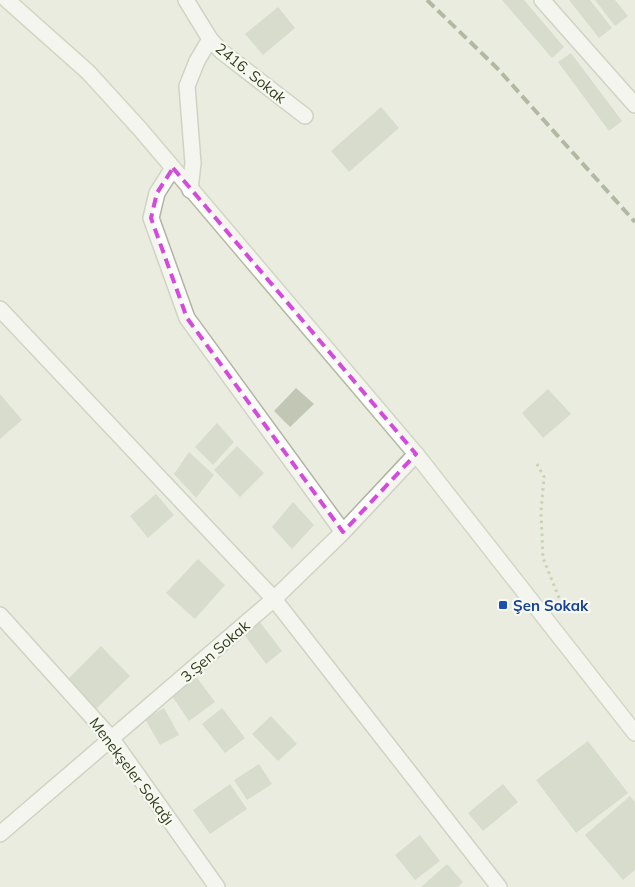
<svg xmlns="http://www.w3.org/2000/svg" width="635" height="887" font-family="Mulish,sans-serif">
<rect width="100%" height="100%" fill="#eaece0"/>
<path fill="#c2c7b5" d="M 502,0 L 524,0 L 564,47 L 552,58 Z
M 569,0 L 590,0 L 612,28 L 599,38 Z
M 595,0 L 615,0 L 628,16 L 615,26 Z
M 278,7 L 295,28 L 263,55 L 245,34 Z
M 571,53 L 622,121 L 609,131 L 558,62 Z
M 381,107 L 399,128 L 349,172 L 331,151 Z
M 296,388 L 314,404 L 290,427 L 274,411 Z
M 548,389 L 571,414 L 543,438 L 522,413 Z
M 0,394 L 22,420 L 0,439 Z
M 217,423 L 234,442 L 213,465 L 195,447 Z
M 237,446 L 264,473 L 240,497 L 214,470 Z
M 189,452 L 214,475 L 196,498 L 174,474 Z
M 156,494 L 174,515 L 148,538 L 130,516 Z
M 293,502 L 314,525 L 292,549 L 272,527 Z
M 198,559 L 225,585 L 195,619 L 166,593 Z
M 259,621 L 282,651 L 266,664 L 243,633 Z
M 101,646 L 130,676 L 95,710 L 66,681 Z
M 195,675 L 215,702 L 189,721 L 170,693 Z
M 164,708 L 179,735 L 160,745 L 145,719 Z
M 222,708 L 245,738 L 225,753 L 202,724 Z
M 271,716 L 297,744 L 278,761 L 252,734 Z
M 588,741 L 628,793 L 576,833 L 536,780 Z
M 259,764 L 272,784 L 247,800 L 234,780 Z
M 230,784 L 247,809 L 210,834 L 193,810 Z
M 503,784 L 518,802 L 483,831 L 468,813 Z
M 630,796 L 635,802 L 635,870 L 623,880 L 585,835 Z
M 420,835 L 440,861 L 415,880 L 395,855 Z
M 447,864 L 463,882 L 458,887 L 421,887 Z"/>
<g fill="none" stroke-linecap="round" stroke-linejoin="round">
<defs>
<path id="street" d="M 186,0 L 210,39 L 221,51 L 305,116
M 542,0 L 635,105
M 173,168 L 157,193 L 151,218 L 187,318 L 343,532
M 190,190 L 193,163 L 187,86 L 197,61 L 210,39
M 0,309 L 274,599 L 499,887
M 0,615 L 112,739 L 217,887
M 0,834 L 274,599 L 343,532 L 416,454"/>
<path id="secondary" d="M 7,0 L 88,72 L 140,129 L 416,454 L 635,733"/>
</defs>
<use href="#street" stroke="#afb4a2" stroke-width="18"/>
<use href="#secondary" stroke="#b3bca0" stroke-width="18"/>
<path stroke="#a0b37d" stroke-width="3" stroke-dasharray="2.5 4" stroke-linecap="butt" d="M 537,464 L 544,477 L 541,512 L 543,558 L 564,610"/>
<use href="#street" stroke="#fff" stroke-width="15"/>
<use href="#secondary" stroke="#fff" stroke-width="15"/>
<path stroke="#6d7a59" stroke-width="4" stroke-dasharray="10 5" stroke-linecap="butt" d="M 427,0 L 497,68 L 635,222"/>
</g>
<path d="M0 0H635V887H0ZM 173,168 L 416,454 L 343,532 L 187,318 L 151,218 L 157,193 Z" fill="#eaece0" fill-opacity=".55" fill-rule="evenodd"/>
<path fill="none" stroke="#d44add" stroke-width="4" stroke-dasharray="10 6" stroke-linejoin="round" d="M 173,168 L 416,454 L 343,532 L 187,318 L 151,218 L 157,193 Z"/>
<rect fill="#1a4fb4" stroke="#f7f9f1" stroke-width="2" x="498" y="600" width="10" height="10" rx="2.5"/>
<g text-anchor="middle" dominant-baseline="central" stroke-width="4.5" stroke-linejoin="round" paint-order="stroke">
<g font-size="15" fill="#323e1f" stroke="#f7f9f1">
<text transform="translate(251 73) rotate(39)">2416. Sokak</text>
<text transform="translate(215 651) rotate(-41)">3.Şen Sokak</text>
<text transform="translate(132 771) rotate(53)">Menekşeler Sokağı</text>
</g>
<g font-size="15" font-weight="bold" fill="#164399" stroke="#f7f9f1" text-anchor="start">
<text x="513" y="605">Şen Sokak</text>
</g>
</g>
</svg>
